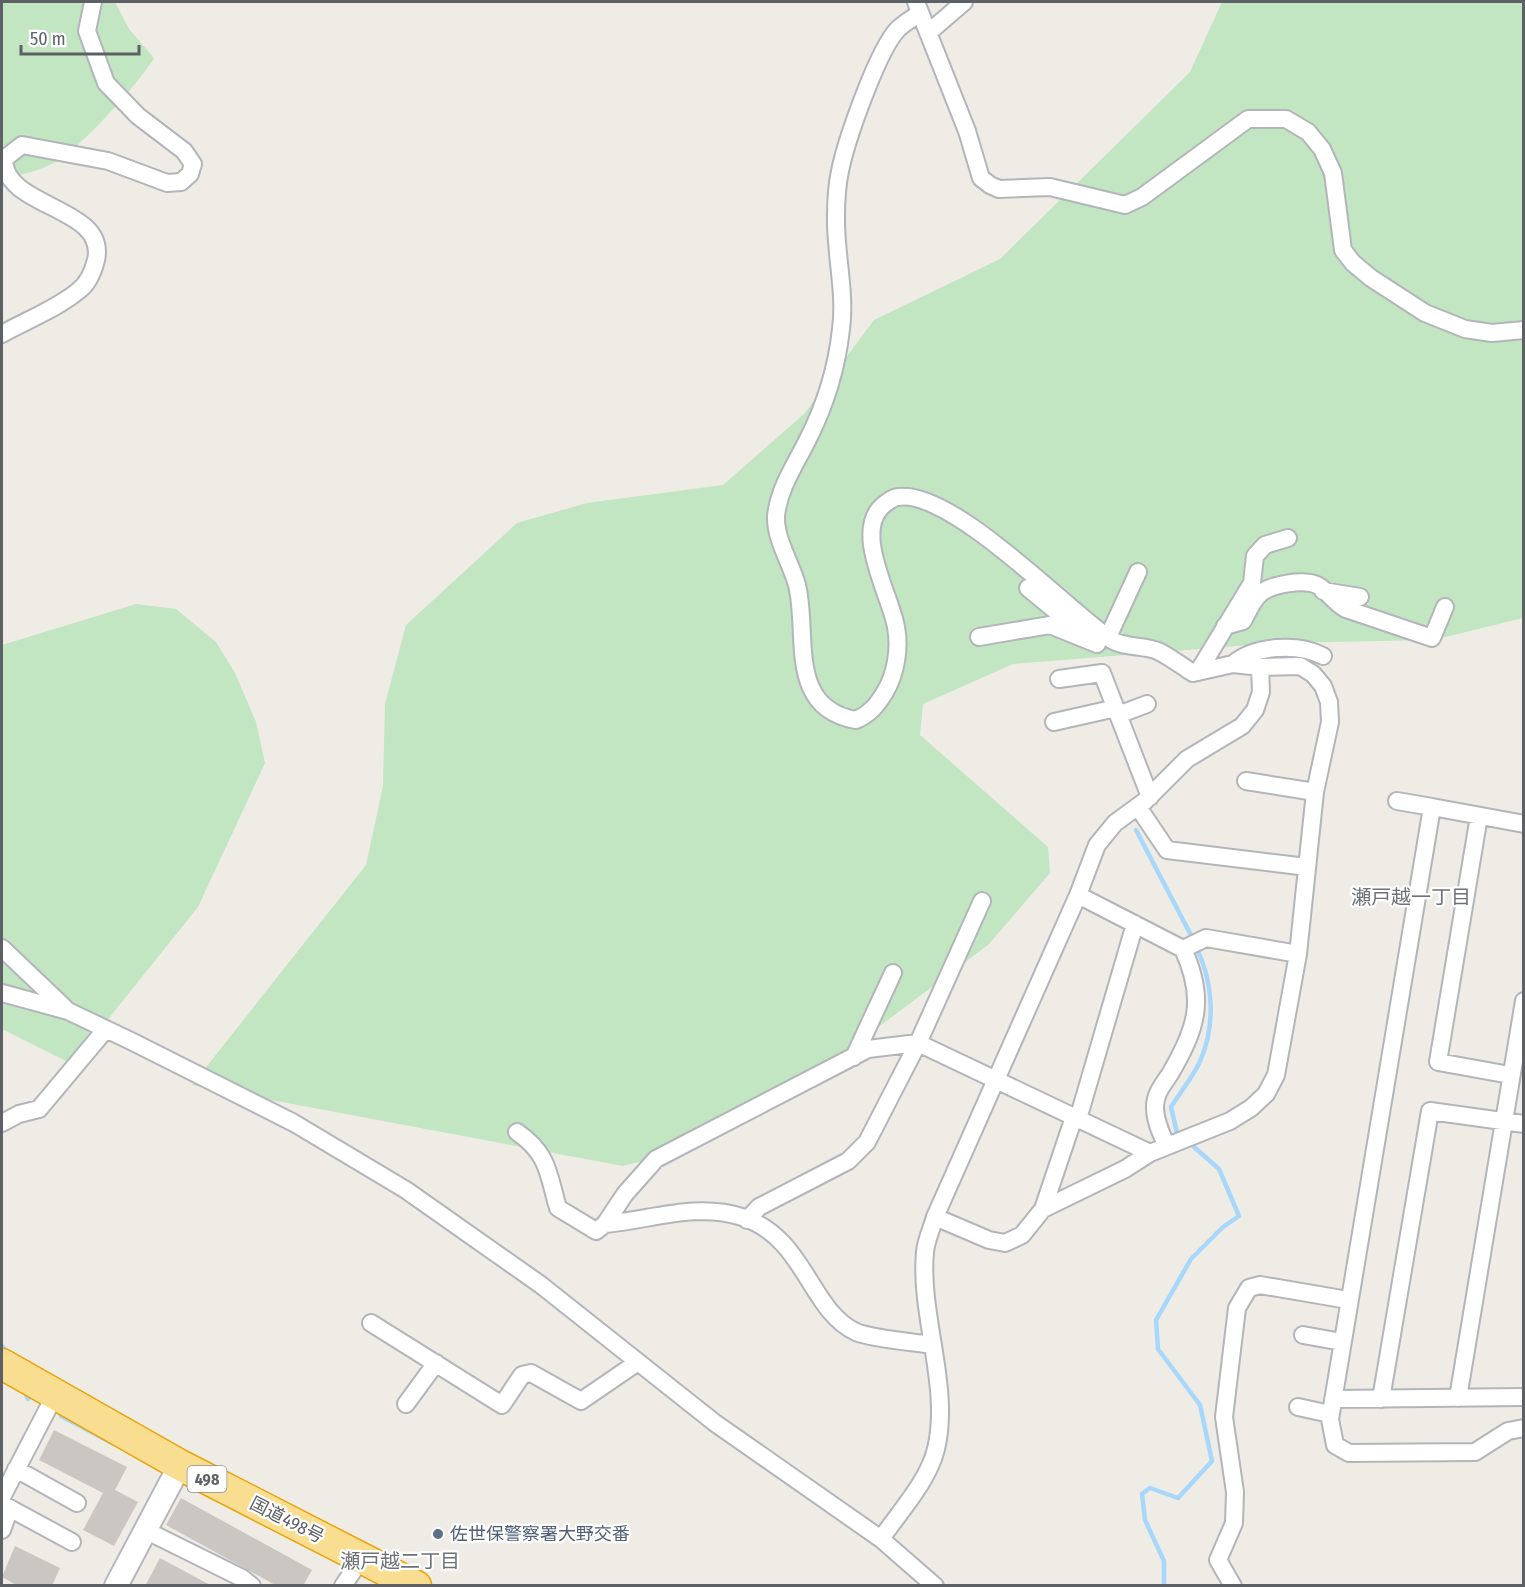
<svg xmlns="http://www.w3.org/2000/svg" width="1525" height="1587" font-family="'Fira Sans Condensed','Noto Sans JP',sans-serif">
<rect width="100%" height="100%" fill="#eeece5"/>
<path fill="#c2e5c2" d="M 2,2 L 115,2 L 129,29 L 154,58 C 140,82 79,150 55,162 C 39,171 20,176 2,177 Z
M 1222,2 L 1523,2 L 1523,618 L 1433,640 L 1275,643 L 1013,664 L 923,704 L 920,735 L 1048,847 L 1050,873 L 988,945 L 853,1046 L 688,1149 L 623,1166 L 192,1085 L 366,865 L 383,786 L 385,704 L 406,625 L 517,523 L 587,503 L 723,485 L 804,414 L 874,320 L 1000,259 L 1190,72 Z
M 136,604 L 176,609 L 216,642 L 235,673 L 256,722 L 265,763 L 198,907 L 72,1064 L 2,1029 L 2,645 Z"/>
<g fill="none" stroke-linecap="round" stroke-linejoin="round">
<path stroke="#a8d7fc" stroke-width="4.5" d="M 1136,830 L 1193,939
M 1177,1133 L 1171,1107 C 1181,1091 1194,1076 1201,1059 C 1216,1023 1213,981 1196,947
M 2,1346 L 10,1355
M 24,1390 L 28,1399
M 61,1413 L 61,1416 L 112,1443
M 1164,1586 L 1164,1561 L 1145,1520 L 1142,1494 L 1150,1488 L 1178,1498 L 1212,1461 L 1200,1405 L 1158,1349 L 1156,1320 L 1191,1259 L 1223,1227 L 1239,1216 L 1219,1169 L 1194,1147"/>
</g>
<path fill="#cac7c2" d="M 54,1430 L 127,1467 L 115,1490 L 138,1502 L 114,1546 L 83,1530 L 103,1493 L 39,1460 Z
M 181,1498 L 312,1570 L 303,1586 L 277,1586 L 166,1525 Z
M 15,1546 L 60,1568 L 52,1586 L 18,1586 L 2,1577 Z
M 160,1558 L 212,1586 L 145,1586 Z"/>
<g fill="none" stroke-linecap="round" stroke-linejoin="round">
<defs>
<path id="street" d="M 916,2 L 967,131 L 981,178 L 990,185 L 999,189 L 1050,187 L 1125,205 L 1142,197 L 1248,119 L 1286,119 L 1308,132 L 1322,149 L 1333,173 L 1343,250 L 1353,263 L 1371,278 L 1425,313 L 1465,329 L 1492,333 L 1524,330
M 920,13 C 913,18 904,23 898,29 C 878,49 846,141 840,171 C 837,185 836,201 836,216 C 835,253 846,292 841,329 C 837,366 826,403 809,437 C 797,462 779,487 776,516 C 775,539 791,563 797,585 C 809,633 786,708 856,720 C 870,714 877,705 885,692 C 896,674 900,648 896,627 C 891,596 850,528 886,503 C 889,501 894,497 898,497 C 951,489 1064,607 1110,639 C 1123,648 1144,645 1158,651 C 1170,657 1182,666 1193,673 L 1233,664 L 1260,667 L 1300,666 L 1313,674 L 1323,686 L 1329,702 L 1330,722 L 1315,792 L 1298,954 L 1276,1075 L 1266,1094 L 1251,1108 L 1230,1121 L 1150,1153 L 1125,1169 L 1043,1209 L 1022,1235 L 1005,1243 L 989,1240 L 935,1217
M 928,33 L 964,2
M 2,334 C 25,321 58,308 78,291 C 88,284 93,272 96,260 C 108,206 4,209 4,159 L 22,145 L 108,161 L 167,183 L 181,182 L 190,174 L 193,164 L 184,151 L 138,116 L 106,83 L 87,31 L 93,2
M 1028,588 L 1080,631
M 1323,591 L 1360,597
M 1225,626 L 1243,621 C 1248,612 1253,599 1261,593 C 1272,584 1304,579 1317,585 C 1327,590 1334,603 1346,609 L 1432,638 L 1445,607
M 979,637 L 1050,625 L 1097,644
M 1108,637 L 1138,572
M 1233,664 C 1255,645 1298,643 1323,656
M 1198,672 L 1252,583 L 1255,556 L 1265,545 L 1288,538
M 1059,679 L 1102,673 L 1150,797
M 1118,715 L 1147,704
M 1054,722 L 1116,708
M 1246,781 L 1315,792
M 1397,801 L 1432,807
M 1138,807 L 1167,850 L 1307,867
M 1479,816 L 1438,1062 L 1510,1075
M 1524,824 L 1432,807 L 1330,1419 L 1335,1445 L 1349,1453 L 1475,1452 L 1508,1431 L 1524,1428
M 1078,895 L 1183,949 L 1206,938 L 1298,954
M 2,948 L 65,1008
M 2,993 L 68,1011 L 133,1042 L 294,1123 L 406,1190 L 541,1285 L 715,1423 L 881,1539 L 935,1586
M 854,1057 L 893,973
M 1078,1119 L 1135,924
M 2,1123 L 19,1114 L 39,1109 L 106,1029
M 517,1132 C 549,1154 548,1174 558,1208 L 596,1231 L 605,1224
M 1167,1146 C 1161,1134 1155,1121 1155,1107 C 1155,1093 1163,1085 1170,1074 C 1197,1028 1206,999 1183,949
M 1043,1209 L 1074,1117
M 747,1220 L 759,1207 L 848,1161 L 867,1142 L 918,1043 L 982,901
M 371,1323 L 502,1405 L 522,1375 L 531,1373 L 581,1401 L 638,1362
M 1303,1335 L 1342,1342
M 933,1345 C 913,1342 873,1339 856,1332 C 809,1310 806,1238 742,1217 C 697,1202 650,1220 605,1224 L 625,1194 L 656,1159 L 868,1049 L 918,1043 L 1150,1153
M 1458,1398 L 1524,1001
M 1333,1399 L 1524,1397
M 1381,1399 L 1430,1111 L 1524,1124
M 406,1404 L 436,1363
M 1298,1407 L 1330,1414
M 16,1469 L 77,1503
M 2,1497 L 56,1393
M 2,1504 L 72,1542
M 2,1516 L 6,1519 L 2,1530
M 145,1530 L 242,1578 L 252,1586
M 881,1539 C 899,1512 928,1482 936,1449 C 951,1387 919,1315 925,1252 C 926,1240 932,1228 935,1217 L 1078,895 L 1097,845 L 1115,823 L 1145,801 L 1187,759 L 1242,726 L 1255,710 L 1261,692 L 1260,667
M 343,1586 L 361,1559
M 1233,1586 L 1218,1560 L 1234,1523 L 1235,1492 L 1224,1417 L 1237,1308 L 1249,1288 L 1260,1285 L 1348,1300"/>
<path id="secondary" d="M 116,1586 L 180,1465"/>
<path id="highway" d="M 2,1364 L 180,1465 L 416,1586"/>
</defs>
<use href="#street" stroke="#b2b5b9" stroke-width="20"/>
<use href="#secondary" stroke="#b4b7bc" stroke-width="26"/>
<use href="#highway" stroke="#eaa309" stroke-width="33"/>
<use href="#street" stroke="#fff" stroke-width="16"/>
<use href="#secondary" stroke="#fff" stroke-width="22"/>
<use href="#highway" stroke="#f9de92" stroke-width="30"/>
</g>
<circle fill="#5c6f8a" stroke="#fff" stroke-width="2" cx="438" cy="1534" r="6"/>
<g text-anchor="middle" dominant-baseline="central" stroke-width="4.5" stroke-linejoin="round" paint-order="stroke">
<rect fill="#fff" stroke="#8e9093" stroke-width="1.5" x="187.5" y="1466" width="39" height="26" rx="4.5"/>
<g font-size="16" font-weight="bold" fill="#5d6065">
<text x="207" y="1479">498</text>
</g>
<g font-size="18" fill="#5d6065" stroke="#fff">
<text transform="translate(287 1520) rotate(27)">国道498号</text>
</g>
<g font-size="18" fill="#4e5e75" stroke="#fff" text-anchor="start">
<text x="450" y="1534">佐世保警察署大野交番</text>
</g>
<g font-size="20" fill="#6e7277" stroke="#fff">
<text x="1411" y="897">瀬戸越一丁目</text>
<text x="400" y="1561">瀬戸越二丁目</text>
</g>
</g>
<rect width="1525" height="1587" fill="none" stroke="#5d6065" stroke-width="6"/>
<path d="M21 45v9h118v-9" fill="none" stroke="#5d6065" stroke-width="3"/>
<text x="30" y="45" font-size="18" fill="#5d6065" stroke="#ffffff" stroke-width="4.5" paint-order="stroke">50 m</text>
</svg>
